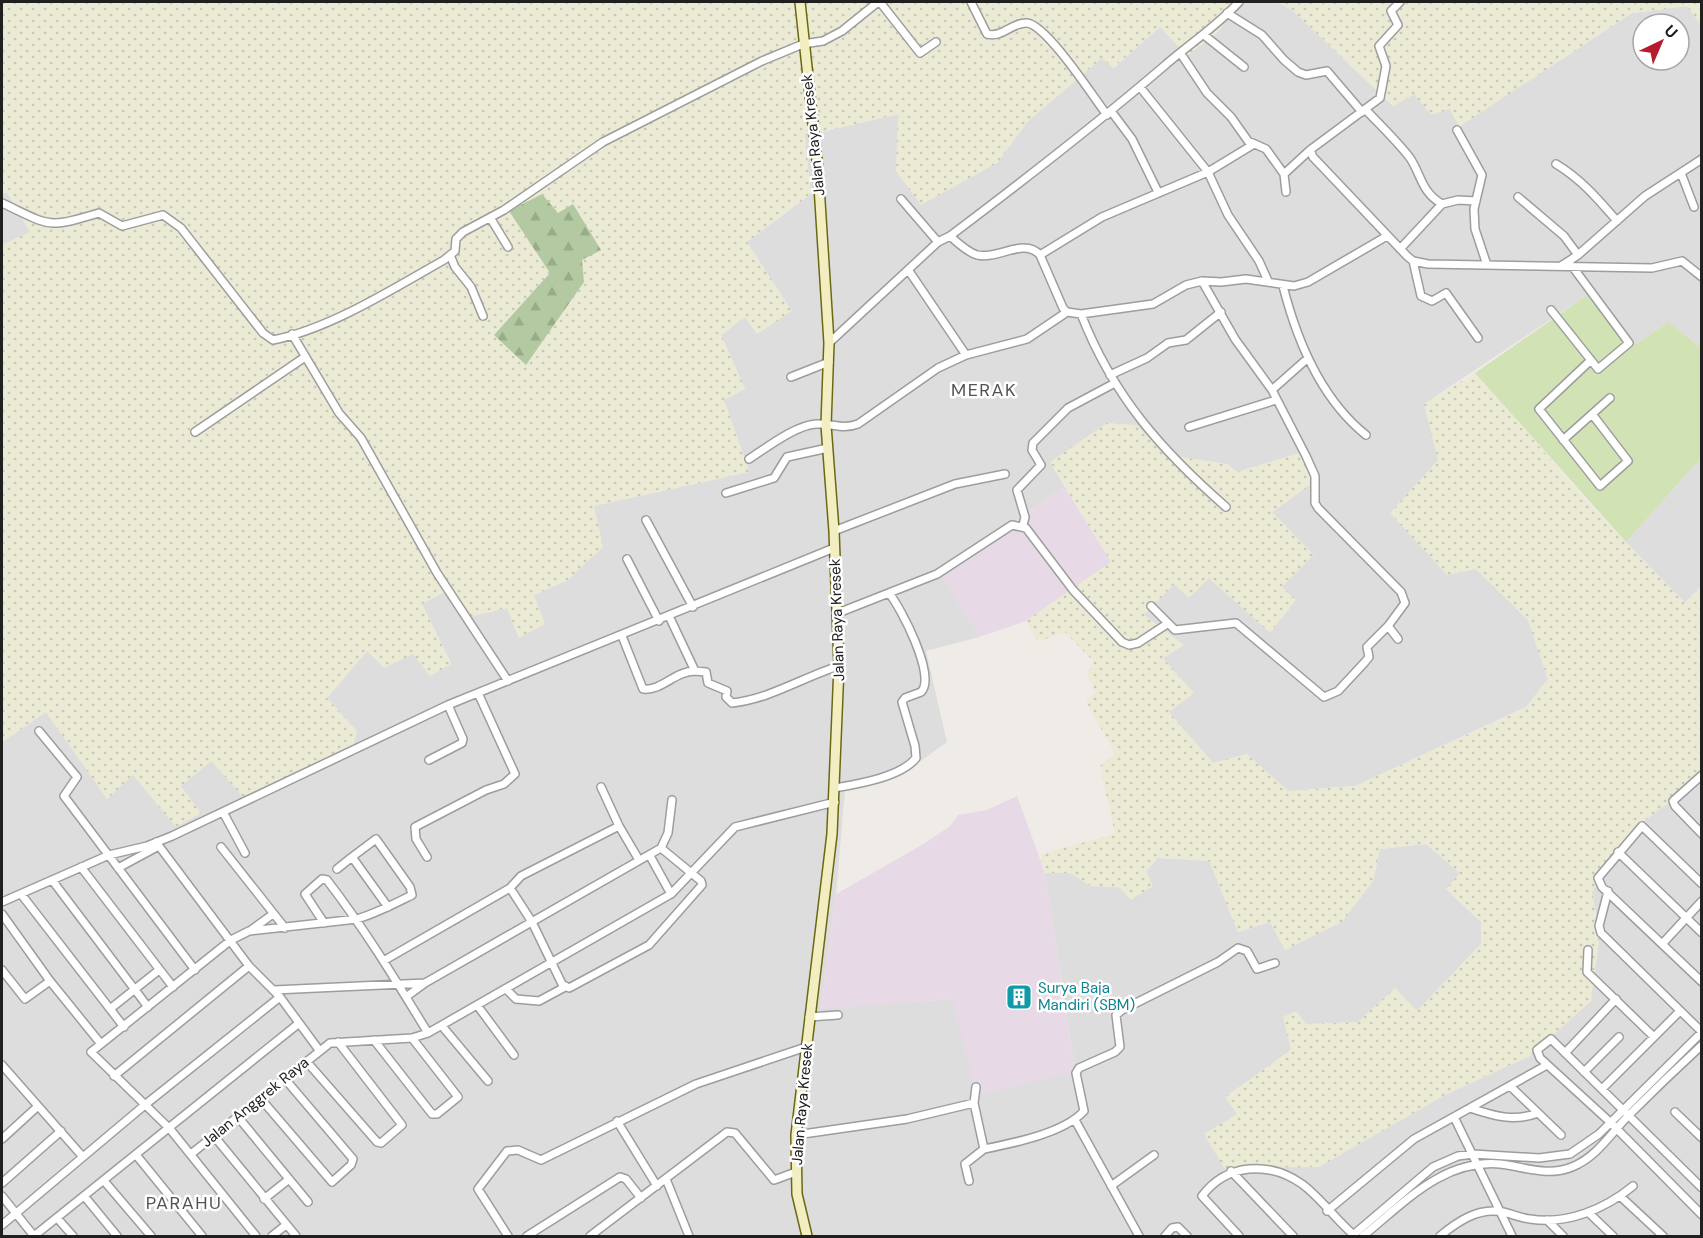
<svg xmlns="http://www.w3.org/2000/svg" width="1703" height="1238" font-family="'DM Sans',sans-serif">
<defs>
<pattern id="farmland-dots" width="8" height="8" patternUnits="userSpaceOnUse" patternTransform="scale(1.5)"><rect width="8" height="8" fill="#ebead5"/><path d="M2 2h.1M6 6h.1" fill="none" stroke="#c9c8b7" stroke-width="1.8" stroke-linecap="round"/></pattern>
<pattern id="forest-firs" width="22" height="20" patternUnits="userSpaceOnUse" patternTransform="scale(1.5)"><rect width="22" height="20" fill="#b2c9a1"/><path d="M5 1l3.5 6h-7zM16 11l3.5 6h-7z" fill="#99ac8a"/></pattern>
</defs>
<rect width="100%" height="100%" fill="#efebe7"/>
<path fill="#dedddd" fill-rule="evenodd" d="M 1241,2 L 1277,2 L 1292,10 L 1393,106 L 1414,94 L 1561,60 L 1632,13 L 1687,6 L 1701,25 L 1701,348 L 1669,322 L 1636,344 L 1586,296 L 1424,404 L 1439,460 L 1391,513 L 1476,569 L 1528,620 L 1548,679 L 1526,707 L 1355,786 L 1288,791 L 1247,754 L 1213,763 L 1168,712 L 1163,658 L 1183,645 L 1144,615 L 1174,583 L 1209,578 L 1270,632 L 1282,587 L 1272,512 L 1319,478 L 1300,453 L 1237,472 L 1227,464 L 1167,455 L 1136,425 L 1050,462 L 1065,487 L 941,572 L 979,637 L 926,651 L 947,742 L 907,771 L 845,790 L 836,894 L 821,1008 L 952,999 L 1075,1071 L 1045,873 L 1070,873 L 1091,886 L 1119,887 L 1146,871 L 1158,858 L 1210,861 L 1238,932 L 1270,922 L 1285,950 L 1342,921 L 1373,881 L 1380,849 L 1426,844 L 1461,874 L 1446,889 L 1481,922 L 1481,944 L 1417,1011 L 1395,988 L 1358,1022 L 1306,1024 L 1291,1050 L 1226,1097 L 1237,1113 L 1447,1094 L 1530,1056 L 1600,934 L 1591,892 L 1637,826 L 1701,779 L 1701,1236 L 2,1236 L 2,739 L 4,741 L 46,712 L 107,798 L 133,775 L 181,786 L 211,761 L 357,731 L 327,698 L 368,650 L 413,654 L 451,663 L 422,604 L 446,591 L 464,618 L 507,608 L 519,638 L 534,595 L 568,580 L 593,506 L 749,472 L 724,400 L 745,389 L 721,335 L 745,317 L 746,242 L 811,194 L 804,136 L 899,114 L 896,171 L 997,163 L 1028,121 L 1102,58 L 1114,68 L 1160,27 ZM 1643,24 L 1679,24 L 1679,60 L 1643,60 Z
M 7,192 L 30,232 L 2,245 L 2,195 Z
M 1701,458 L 1701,586 L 1685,603 L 1626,542 Z"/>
<path fill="#e7dae6" d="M 1065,487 L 1111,562 L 1026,621 L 979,637 L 941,572 Z
M 1017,796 L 1045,873 L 1075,1072 L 976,1095 L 952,999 L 821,1009 L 836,894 L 925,843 L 949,827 L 958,815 L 987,810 Z"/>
<path fill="url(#farmland-dots)" d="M 2,2 L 1241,2 L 1217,33 L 1187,56 L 1160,27 L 1113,68 L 1102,58 L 1028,121 L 997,163 L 921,205 L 896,171 L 898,114 L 805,136 L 811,194 L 747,242 L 792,311 L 757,334 L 745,317 L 721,335 L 745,389 L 724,400 L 749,472 L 594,506 L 603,547 L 568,580 L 534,595 L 545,624 L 519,638 L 507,608 L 464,618 L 446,591 L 422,604 L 451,664 L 430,676 L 413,654 L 384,668 L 367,651 L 327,698 L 357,731 L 352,751 L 245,799 L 211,761 L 181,786 L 201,813 L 176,827 L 133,775 L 107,799 L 46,712 L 3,741 L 2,739 L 2,245 L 30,232 L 7,192 L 2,195 Z
M 1277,2 L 1701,2 L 1701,25 L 1687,6 L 1632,13 L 1459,127 L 1450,109 L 1431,115 L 1414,94 L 1394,106 L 1292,10 Z
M 1475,373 L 1593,508 L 1685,603 L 1701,586 L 1701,779 L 1637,826 L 1592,892 L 1600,934 L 1591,1001 L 1530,1056 L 1447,1094 L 1319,1167 L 1224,1168 L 1204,1134 L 1237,1114 L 1225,1097 L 1291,1050 L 1283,1017 L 1296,1011 L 1306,1024 L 1358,1022 L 1395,988 L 1417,1011 L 1481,944 L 1481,922 L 1446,889 L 1460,873 L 1426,844 L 1380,849 L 1373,881 L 1342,922 L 1285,950 L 1270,922 L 1238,932 L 1209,861 L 1158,858 L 1146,871 L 1153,886 L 1131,900 L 1119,887 L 1091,886 L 1070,873 L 1045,873 L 1040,854 L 1115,834 L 1100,766 L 1115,754 L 1086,701 L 1096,692 L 1087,674 L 1094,662 L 1065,632 L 1038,642 L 1026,621 L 1111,562 L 1050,462 L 1107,423 L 1136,425 L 1167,455 L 1227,464 L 1237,472 L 1300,453 L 1320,478 L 1272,512 L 1314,555 L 1282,587 L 1296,600 L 1270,633 L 1209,578 L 1189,598 L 1174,584 L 1144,615 L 1184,645 L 1163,658 L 1194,693 L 1169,712 L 1213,763 L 1247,754 L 1288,791 L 1355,786 L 1526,708 L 1548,679 L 1528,620 L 1476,569 L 1447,575 L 1390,513 L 1438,460 L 1424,404 Z"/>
<path fill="#d1e2b4" d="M 1586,296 L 1636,344 L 1669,322 L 1701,348 L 1701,458 L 1626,542 L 1475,373 Z"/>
<path fill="url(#forest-firs)" d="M 542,194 L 558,213 L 573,204 L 601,250 L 582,260 L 584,282 L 526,365 L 494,335 L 550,273 L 509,211 Z"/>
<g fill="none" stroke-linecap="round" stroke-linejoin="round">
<defs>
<path id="street" d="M 880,2 L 920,53 L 936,42
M 971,2 L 987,34 C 1003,38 1012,22 1027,23 C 1047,25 1094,98 1107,115
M 1400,2 L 1391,11 L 1398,25 L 1379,46 L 1386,66 L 1380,98 L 1310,150 L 1313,157 L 1407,256 L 1413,261 L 1428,264 L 1652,268 L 1682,261 L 1702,277
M 1227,13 L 1262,35 L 1284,60 L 1298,72 L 1306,75 L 1327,71 L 1362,112
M 1204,35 L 1244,67
M 1181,54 L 1207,93 L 1231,117 L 1248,141 L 1266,149 L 1284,174 L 1286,192
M 1140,87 L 1208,172 L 1228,215 L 1259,261 L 1268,281
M 1365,109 C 1380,125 1397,141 1410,158 C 1421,174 1421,192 1442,204 L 1458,200 L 1476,201
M 1111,111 L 1132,139 L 1158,192
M 1457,130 L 1482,175 L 1474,209 L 1475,229 L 1487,265
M 1556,164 C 1581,179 1598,199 1617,221
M 1681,173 L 1694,207
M 1284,174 L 1310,150
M 1518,197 L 1564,236 L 1578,255
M 901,199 L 938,242
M 2,203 C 51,226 45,229 99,213 L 122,226 L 163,215 L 181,228 L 263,333 L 273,340 C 330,329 394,288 444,260 L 455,251 L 456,239 L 463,232 L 504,210 L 603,142 L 762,61 L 803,44 L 823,41 L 842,31 L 878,2
M 491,219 L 508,247
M 950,236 C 958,243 967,252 977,255 C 998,260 1024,237 1040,255 L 1063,308 L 1067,312 L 1081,314 L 1153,304 L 1186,285 L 1202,281 L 1221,282 L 1246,279 L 1294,286 L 1308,282 L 1387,236
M 1400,249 L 1442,204
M 450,255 L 455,267 L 471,287 L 483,316
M 1040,255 L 1102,217 L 1208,172 L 1254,144
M 1413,261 L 1421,296 L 1432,301 L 1446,293 L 1478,338
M 1561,266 L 1578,255 L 1645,196 L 1702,159
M 909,271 L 966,355
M 1283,286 C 1297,341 1321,399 1366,435
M 1551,310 L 1598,369 L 1629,343 L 1572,266
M 1081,314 C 1113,396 1161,450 1226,507
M 292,334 L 339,413 L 361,438 L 437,573 L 508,681
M 829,343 L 938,242 L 950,236 C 1023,181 1094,126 1163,67 C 1188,45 1216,27 1239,2
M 1591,360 L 1539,409 L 1600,486 L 1628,461 L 1592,414
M 1110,375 L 1147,358 L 1168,343 L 1186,340 L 1221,312
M 791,377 L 829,362
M 1272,390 L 1308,358
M 1189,427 L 1276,400
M 195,432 L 305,357
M 1563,440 L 1610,398
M 749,459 C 766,448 796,425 816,424 C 832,423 842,430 858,424 L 938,368 L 966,355 L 1027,339 L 1067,312
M 726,493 L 774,478 L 787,457 L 828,448
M 646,520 L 693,607
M 1023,525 L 1025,517 L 1017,490 L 1041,465 L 1032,450 L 1033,443 L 1068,408 L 1113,384
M 834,531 L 955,484 L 1005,474
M 627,559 L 659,621
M 1151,606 L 1175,630 L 1236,623 L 1324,697 L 1338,691 L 1365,662 L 1369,657 L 1367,647 L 1388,626 L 1405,603 L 1401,592 L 1318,508 L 1315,503 L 1315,476 L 1306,456 L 1272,390 L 1235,339 L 1202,281
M 838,613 L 937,574 L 1012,525 L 1026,528 L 1073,590 L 1122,642 L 1129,645 L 1138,643 L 1167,624
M 669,616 L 695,671 L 706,672 L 708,683 L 727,691 L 726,697 L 732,703 C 770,699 803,677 839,666
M 1388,626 L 1398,639
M 622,636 L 643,689 C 662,691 675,671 695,671
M 39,731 L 77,777 L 64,796 L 195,970
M 429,760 L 462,743 L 463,739 L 448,705
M 1702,775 L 1673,801 L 1675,806 L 1702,834
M 601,787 L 619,826
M 835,788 C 858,784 901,777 916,758 L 915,746 L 902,702 L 905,698 L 921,692 C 937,677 901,608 889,593
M 223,812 L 245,853
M 156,842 L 249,966 L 280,997 L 319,1050
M 221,847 L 285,928
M 661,848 L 668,833 L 672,800
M 1618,852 L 1702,933
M 650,856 L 671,894
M 427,857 L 416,839 L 415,827 L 486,790 L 504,784 L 515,774 L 478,693
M 81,867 L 173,987
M 118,868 L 157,847
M 337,869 L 352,857
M 52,880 L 148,1007
M 1702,884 L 1642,826 L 1598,878 L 1602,887 L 1702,982
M 1608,891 L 1599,926 L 1601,933 L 1702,1032
M 21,894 L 124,1027
M 2,902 L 109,855 L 147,846 L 172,836 L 448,705 L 834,548
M 2,914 L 50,981 L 101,1044
M 324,923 L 305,894 L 322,879 L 327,880 C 366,931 395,979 428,1033
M 251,930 L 273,914
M 1663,943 L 1702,901
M 1588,950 L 1587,972 L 1654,1037
M 385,960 L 510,888 L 521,876 L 619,826 L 639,860
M 2,970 L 25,999 L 50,981
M 506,989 L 516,999 L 539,1001 L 565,987
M 274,990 L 425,983 L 661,848 L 701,881 L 702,885 L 649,945 L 569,988 L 562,984 L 532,922 L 510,888
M 406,997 L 425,983
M 477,1005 L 514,1055
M 110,1009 L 159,970
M 809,1017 L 838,1015
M 442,1026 L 488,1081
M 374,1040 L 432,1114 L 437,1114 L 458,1097 L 412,1038
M 1565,1053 L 1616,999
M 307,1062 L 377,1142 L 381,1143 L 402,1125 L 338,1042
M 2,1065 L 83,1157
M 1584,1072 L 1619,1037
M 114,1076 L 249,966
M 1510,1086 L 1561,1135
M 1602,1089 L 1680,1011
M 261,1099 L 332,1182 L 351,1165 L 353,1159 L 285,1079
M 974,1103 L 976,1087
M 1470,1108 C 1494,1116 1514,1122 1538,1113
M 1675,1112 L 1702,1138
M 238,1117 L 308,1202
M 1454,1117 L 1512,1236
M 1075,1120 L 1139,1236
M 617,1121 L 657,1186
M 796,1135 L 907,1119 L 974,1103 L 984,1149 C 1014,1143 1064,1133 1084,1111 L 1076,1073 L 1079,1068 L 1115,1052 L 1120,1047 L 1116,1015 L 1122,1010 L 1218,962 L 1238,948 L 1247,951 L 1257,969 L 1275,963
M 214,1136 L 296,1236
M 2,1139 L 37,1107
M 191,1154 L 330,1043 L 412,1038 L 428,1033 L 671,894 L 735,827 L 835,802
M 137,1156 L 202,1236
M 1231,1171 L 1293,1236
M 666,1179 L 689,1236
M 969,1181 L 965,1164 L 984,1149
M 105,1182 L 151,1236
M 2,1183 L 61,1131
M 1111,1186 L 1154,1155
M 1702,1188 L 1551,1039 L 1537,1050 L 1540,1058 L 1610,1122 L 1702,1215
M 2,1196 L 34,1236
M 1620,1196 L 1663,1236
M 85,1197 L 117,1236
M 264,1199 L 288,1180
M 1327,1211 L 1414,1139 L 1547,1065
M 1589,1213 L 1613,1236
M 58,1219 L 73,1236
M 1547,1220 L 1563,1236
M 2,1225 L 146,1104 L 280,997
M 34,1236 L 298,1024
M 256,1236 L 170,1129 L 91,1052 L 231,940 L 249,931 L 357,919 C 377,913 394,904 412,895 L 410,887 L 376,839 L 352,857 L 388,907
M 272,1236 L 286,1225
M 508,1236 L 478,1189 L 507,1151 L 518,1150 L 541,1160 L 696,1084 L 806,1047
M 527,1236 L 620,1177 L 626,1179 L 641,1198
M 590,1236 L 727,1132 L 735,1133 L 774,1180 L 796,1172
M 1165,1236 L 1172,1228 L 1178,1227 L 1187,1236
M 1239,1236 L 1202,1196 C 1227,1163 1269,1161 1302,1184 C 1320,1197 1337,1221 1355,1236
M 1352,1236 L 1433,1167 L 1458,1156 L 1473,1154 L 1539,1158 L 1570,1154 L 1599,1134 L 1702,1032
M 1363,1236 C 1404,1203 1443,1159 1500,1164 C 1526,1167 1547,1177 1572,1167 C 1597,1157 1611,1133 1629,1115 C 1653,1091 1677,1068 1702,1045
M 1440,1236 C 1457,1222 1478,1207 1503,1212 C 1512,1214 1520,1218 1530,1219 C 1567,1225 1605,1209 1633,1186"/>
<path id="secondary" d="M 800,2 L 818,170 L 829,343 L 826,425 L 834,531 L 839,666 L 832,834 L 796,1135 L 797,1194 L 807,1236"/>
</defs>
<use href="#street" stroke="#9d9d9d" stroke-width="10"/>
<use href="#secondary" stroke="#6a6913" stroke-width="12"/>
<use href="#street" stroke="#fff" stroke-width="7"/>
<use href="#secondary" stroke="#f2eec2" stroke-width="9"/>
</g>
<defs>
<symbol id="building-square" viewBox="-11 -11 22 22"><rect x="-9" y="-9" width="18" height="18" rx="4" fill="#0f9aa8" stroke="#fff"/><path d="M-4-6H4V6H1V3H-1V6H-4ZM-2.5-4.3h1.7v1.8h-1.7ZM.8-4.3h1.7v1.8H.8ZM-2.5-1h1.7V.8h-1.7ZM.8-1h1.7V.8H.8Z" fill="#fff"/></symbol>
</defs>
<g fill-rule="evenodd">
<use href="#building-square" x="1004" y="982" width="30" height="30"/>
</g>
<g text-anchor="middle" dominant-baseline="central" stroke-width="5" stroke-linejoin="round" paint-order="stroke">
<g font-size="15" fill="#202020" stroke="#fff">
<text transform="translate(813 135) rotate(-96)">Jalan Raya Kresek</text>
<text transform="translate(837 620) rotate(-92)">Jalan Raya Kresek</text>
<text transform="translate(255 1102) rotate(-39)">Jalan Anggrek Raya</text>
<text transform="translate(802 1104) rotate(-85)">Jalan Raya Kresek</text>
</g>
<g font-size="15" fill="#0d838f" stroke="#fff" text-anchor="start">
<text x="1038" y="988">Surya Baja<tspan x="1038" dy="17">Mandiri (SBM)</tspan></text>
</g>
<g font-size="18" letter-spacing="1.5" fill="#535353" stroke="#fff">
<text x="984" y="390">MERAK</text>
<text x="184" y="1203">PARAHU</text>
</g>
</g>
<rect width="1703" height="1238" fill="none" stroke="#202020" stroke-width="6"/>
<g transform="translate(1661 42) rotate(44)"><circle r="28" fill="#ffffff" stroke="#a6a6a6" stroke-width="1.5"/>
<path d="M0-4.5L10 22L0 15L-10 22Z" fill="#b61a2d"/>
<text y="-9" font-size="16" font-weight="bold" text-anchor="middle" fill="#202020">U</text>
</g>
</svg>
